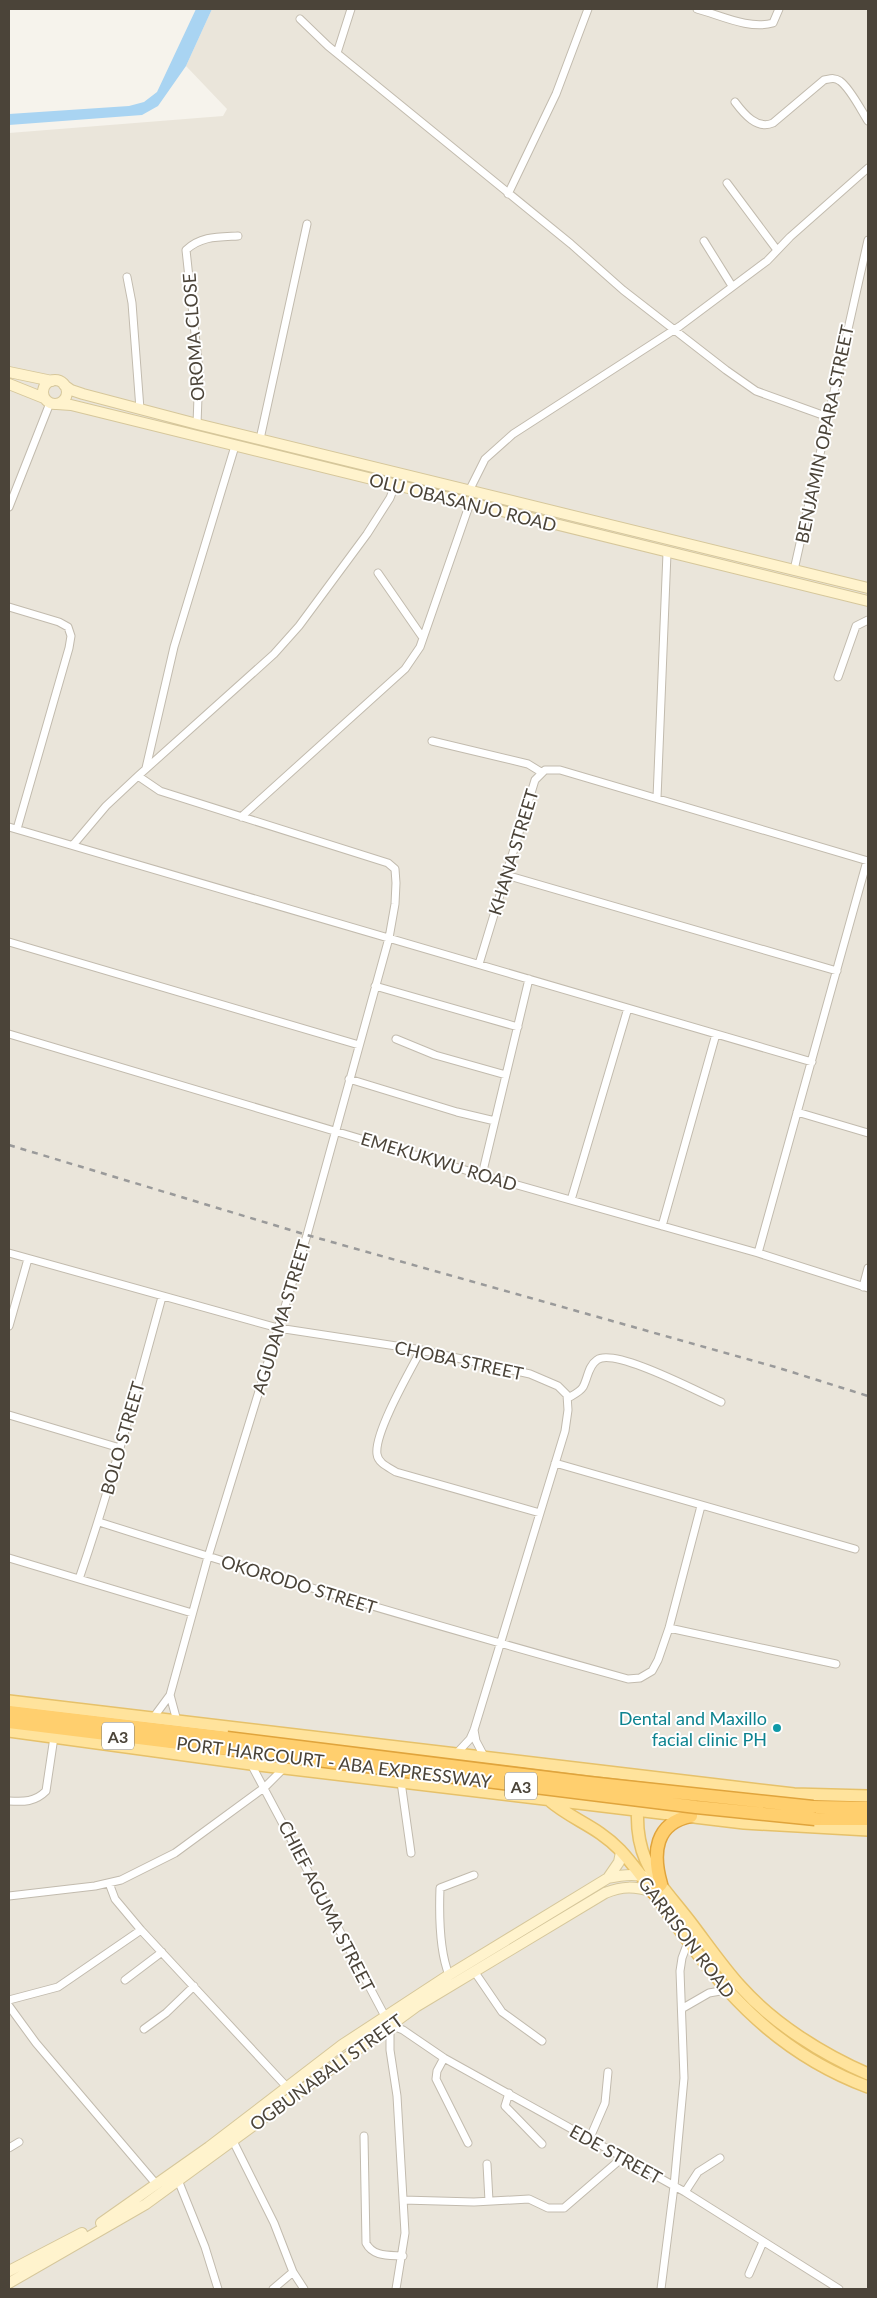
<svg xmlns="http://www.w3.org/2000/svg" width="877" height="2298" font-family="Lato,sans-serif">
<rect width="100%" height="100%" fill="#f6f3ec"/>
<path fill="#eae5da" d="M 212,9 L 868,9 L 868,2289 L 9,2289 L 9,133 L 223,116 L 227,109 L 186,66 Z"/>
<path fill="#a9d4f2" d="M 196,9 L 212,9 L 186,66 L 158,106 L 142,115 L 9,125 L 9,114 L 129,106 L 144,102 L 157,92 Z"/>
<g fill="none" stroke-linecap="round" stroke-linejoin="round">
<defs>
<path id="street" d="M 697,9 C 720,15 749,30 773,23 L 779,9
M 300,19 L 328,46 L 571,244 L 623,290 L 726,370 L 756,391 L 828,417
M 337,53 L 351,9
M 735,102 C 744,114 757,130 773,123 L 824,80 C 830,79 834,77 840,81 C 850,88 861,110 868,121
M 727,183 L 777,250
M 508,194 L 556,94 L 588,9
M 704,241 L 732,286
M 127,277 L 132,303 L 140,409
M 197,424 L 199,370 L 186,250 C 201,236 218,237 238,236
M 260,439 L 307,224
M 470,489 L 485,459 L 513,434 L 680,326 L 767,261 L 790,237 L 868,168
M 9,507 L 50,403
M 794,570 L 868,240
M 378,573 L 423,638
M 9,607 L 59,622 L 68,627 L 71,636 L 69,648 L 17,829
M 838,677 L 856,626 L 868,620
M 432,741 L 528,764 L 541,772
M 146,768 L 174,647 L 235,446
M 138,776 L 160,791 L 388,863 L 395,869 L 396,883 L 395,904 L 389,938 L 307,1235 L 208,1557 L 170,1695 L 153,1718
M 657,798 L 667,553
M 241,817 L 405,669 L 420,647 L 470,503
M 9,827 L 812,1062
M 73,845 L 106,806 L 138,776 L 274,654 L 299,626 L 367,534 L 390,498 L 395,485
M 506,875 L 837,971
M 9,942 L 359,1045
M 479,964 L 535,780 L 545,770 L 560,770 L 868,861
M 375,986 L 518,1027
M 9,1034 L 482,1175 L 758,1253 L 868,1288
M 396,1039 L 435,1055 L 506,1075
M 349,1079 L 457,1112 L 495,1121
M 797,1112 L 868,1133
M 482,1175 L 529,979
M 571,1200 L 628,1008
M 662,1226 L 716,1034
M 9,1253 L 278,1328 L 416,1349 L 530,1374 L 558,1386 L 567,1395 L 568,1410 L 565,1431 L 474,1730 L 470,1739 L 456,1754
M 758,1253 L 867,861
M 863,1287 L 868,1268
M 9,1326 L 28,1259
M 421,1350 C 410,1371 374,1433 377,1454 C 378,1463 388,1467 396,1472 L 540,1513
M 568,1398 C 573,1395 580,1392 583,1387 C 588,1378 588,1366 597,1360 C 614,1347 700,1393 721,1402
M 9,1415 L 120,1448
M 555,1463 L 855,1549
M 99,1522 C 274,1578 451,1630 628,1679 L 640,1678 L 652,1671 L 658,1660 L 669,1628 L 701,1506
M 9,1558 L 192,1613
M 79,1579 C 111,1486 136,1391 162,1297
M 669,1628 L 836,1664
M 170,1695 L 177,1721
M 474,1730 L 476,1741 L 485,1758
M 251,1764 L 387,2020
M 401,1782 L 411,1853
M 9,1801 C 24,1802 35,1802 46,1791 L 54,1737
M 109,1883 L 115,1899 L 141,1930 L 286,2086
M 9,1896 L 95,1886 L 121,1880 L 175,1853 L 265,1787 L 284,1768
M 474,1971 L 502,2012 L 542,2041
M 449,1975 C 439,1950 439,1915 440,1888 L 474,1875
M 125,1980 L 162,1952
M 9,2000 L 58,1987 L 141,1930
M 9,2006 L 36,2043 L 157,2185
M 683,2008 L 709,1993 L 726,1990
M 390,2025 L 403,2030 L 444,2058 L 685,2192 L 839,2289
M 390,2025 L 390,2050 L 397,2096 L 405,2233 L 396,2289
M 144,2029 L 166,2013 L 194,1986
M 444,2058 L 437,2071 L 436,2079 L 468,2143
M 509,2093 L 505,2106 L 542,2144
M 364,2136 L 366,2243 C 373,2257 389,2255 403,2256
M 589,2140 L 605,2103 L 608,2072
M 233,2141 L 274,2223 L 293,2272 L 304,2289
M 9,2148 L 19,2142
M 487,2164 L 489,2201
M 178,2180 L 205,2247 L 218,2289
M 685,2192 L 698,2172 L 720,2158
M 403,2200 L 474,2202 L 529,2199 L 548,2208 L 564,2208 L 622,2158
M 749,2274 L 763,2242
M 273,2289 L 293,2272
M 661,2289 L 674,2186 L 684,2078 L 680,1971 L 682,1958 L 688,1942"/>
<path id="secondary" d="M 9,372 L 52,381
M43 392a12 12 0 1 1 24 0a12 12 0 1 1-24 0Z
M 9,384 L 44,398
M 64,385 L 71,390 L 83,394 L 197,424 L 868,588
M 57,404 L 71,405 L 868,601
M 608,1878 C 621,1875 634,1873 647,1877
M 101,2223 L 209,2147 L 342,2045 L 449,1975 L 608,1878 L 619,1862 L 621,1852
M 9,2271 L 82,2233
M 9,2283 L 146,2204 L 417,2006 L 605,1893 C 623,1886 634,1886 653,1892"/>
<path id="primary" d="M 9,1701 L 794,1794 L 868,1796
M 9,1731 L 251,1764 L 744,1823 L 868,1830
M 549,1800 C 572,1820 597,1826 620,1850 C 646,1878 665,1911 688,1941 C 736,2007 790,2058 868,2087
M 638,1803 C 633,1862 658,1880 691,1923 C 707,1944 722,1966 740,1986 C 774,2024 822,2054 868,2074"/>
<path id="highway" d="M 9,1712 L 227,1738
M 9,1722 L 228,1749
M 813,1807 L 868,1808
M 815,1819 L 868,1819
M 653,1892 L 661,1884 C 652,1853 655,1823 691,1816"/>
</defs>
<use href="#street" stroke="#c2bbae" stroke-width="9"/>
<use href="#secondary" stroke="#d6c79b" stroke-width="12"/>
<use href="#primary" stroke="#e6c16a" stroke-width="14"/>
<use href="#highway" stroke="#e0a43c" stroke-width="15"/>
<use href="#street" stroke="#fff" stroke-width="7"/>
<use href="#secondary" stroke="#fff3cd" stroke-width="10"/>
<use href="#primary" stroke="#ffe39c" stroke-width="11"/>
<use href="#highway" stroke="#ffcf6e" stroke-width="12"/>
<path stroke="#9a9a9a" stroke-width="2.5" stroke-dasharray="6 6" stroke-linecap="butt" d="M 9,1145 L 307,1235 L 779,1368 L 868,1396"/>
<defs>
<path id="highway-bridge" d="M 227,1738 L 589,1783 L 813,1807
M 228,1749 L 696,1807 L 815,1819"/>
</defs>
<use href="#highway-bridge" stroke="#e0a43c" stroke-width="15" stroke-linecap="butt"/>
<use href="#highway-bridge" stroke="#ffcf6e" stroke-width="12"/>
</g>
<circle fill="#0f9aa8" stroke="#fff" stroke-width="2" cx="777" cy="1728" r="5"/>
<g text-anchor="middle" dominant-baseline="central" stroke-width="4" stroke-linejoin="round" paint-order="stroke">
<g fill="#fff" stroke="#817c74" stroke-width="1">
<rect x="102" y="1722.5" width="32" height="27" rx="4"/>
<rect x="505" y="1772.5" width="32" height="27" rx="4"/>
</g>
<g font-size="16" font-weight="bold" fill="#4b4439">
<text x="118" y="1736">A3</text>
<text x="521" y="1786">A3</text>
</g>
<g font-size="18" fill="#4b4439" stroke="#fff">
<text transform="translate(193 337) rotate(-94)">OROMA CLOSE</text>
<text transform="translate(824 434) rotate(-78)">BENJAMIN OPARA STREET</text>
<text transform="translate(463 502) rotate(14)">OLU OBASANJO ROAD</text>
<text transform="translate(513 852) rotate(-73)">KHANA STREET</text>
<text transform="translate(439 1161) rotate(17)">EMEKUKWU ROAD</text>
<text transform="translate(281 1317) rotate(-73)">AGUDAMA STREET</text>
<text transform="translate(459 1360) rotate(12)">CHOBA STREET</text>
<text transform="translate(122 1438) rotate(-74)">BOLO STREET</text>
<text transform="translate(299 1584) rotate(17)">OKORODO STREET</text>
<text transform="translate(334 1762) rotate(7)">PORT HARCOURT - ABA EXPRESSWAY</text>
<text transform="translate(327 1906) rotate(63)">CHIEF AGUMA STREET</text>
<text transform="translate(687 1937) rotate(53)">GARRISON ROAD</text>
<text transform="translate(326 2072) rotate(-36)">OGBUNABALI STREET</text>
<text transform="translate(616 2154) rotate(29)">EDE STREET</text>
</g>
<g font-size="18" fill="#0d838f" stroke="#fff" text-anchor="end">
<text x="767" y="1718">Dental and Maxillo<tspan x="767" dy="21">facial clinic PH</tspan></text>
</g>
</g>
<rect width="877" height="2298" fill="none" stroke="#4b4439" stroke-width="20"/>
</svg>
